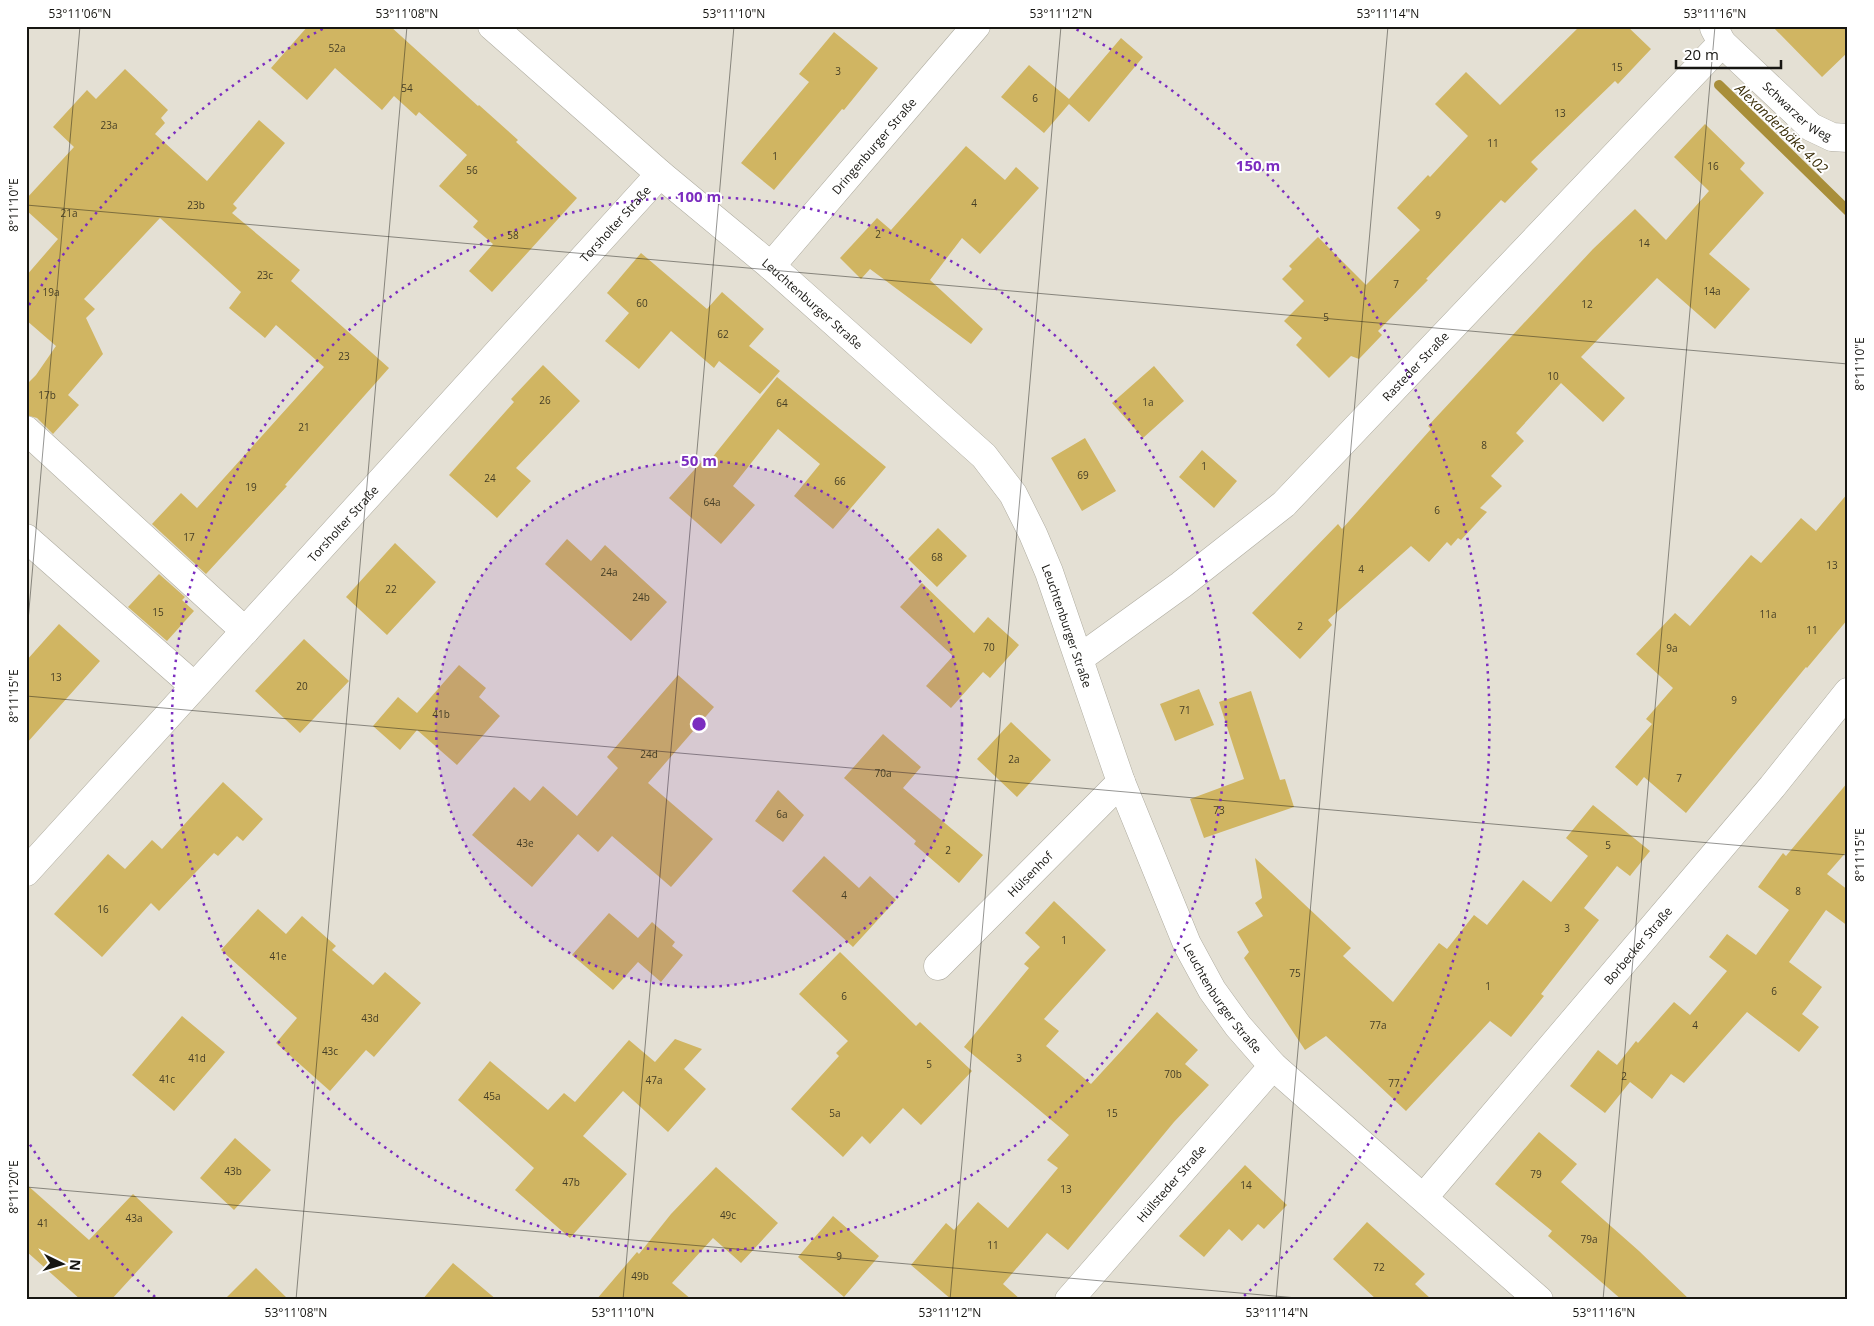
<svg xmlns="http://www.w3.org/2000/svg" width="1874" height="1326" font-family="'Open Sans',sans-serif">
<rect width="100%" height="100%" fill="#e4e0d4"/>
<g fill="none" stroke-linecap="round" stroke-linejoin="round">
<path stroke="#a88e3a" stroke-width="10" d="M 1719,85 L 1848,211"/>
</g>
<path fill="#d0b562" d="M 308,26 L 390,26 L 478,106 L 479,105 L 518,140 L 516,142 L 577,198 L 492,292 L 469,271 L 493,244 L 473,227 L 478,221 L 439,186 L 467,155 L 419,112 L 416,116 L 394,96 L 382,110 L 335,68 L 307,100 L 271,68 Z
M 1580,26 L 1627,26 L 1651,49 L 1618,84 L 1615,81 L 1531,162 L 1538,169 L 1505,203 L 1501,200 L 1426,279 L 1428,280 L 1378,331 L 1382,335 L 1359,359 L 1351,356 L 1329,378 L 1296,345 L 1302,338 L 1284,321 L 1304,301 L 1282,279 L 1292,269 L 1289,266 L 1318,237 L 1366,285 L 1420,230 L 1397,208 L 1428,175 L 1430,177 L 1468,136 L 1435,104 L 1466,72 L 1500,105 Z
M 1772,26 L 1848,26 L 1848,52 L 1822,77 Z
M 834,32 L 878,68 L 844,110 L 842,109 L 774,190 L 741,163 L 809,82 L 799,74 Z
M 1121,38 L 1143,57 L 1089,122 L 1069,104 L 1044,133 L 1001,97 L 1029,65 L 1069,99 Z
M 125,69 L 168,110 L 161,118 L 165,123 L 155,134 L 207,181 L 259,120 L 285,143 L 233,204 L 237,208 L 232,213 L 300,270 L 291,281 L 389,368 L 285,485 L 287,486 L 206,574 L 152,524 L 181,493 L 197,508 L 324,367 L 276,325 L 265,338 L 229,308 L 241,292 L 160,218 L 84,299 L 95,309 L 86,318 L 103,354 L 68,395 L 79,405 L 53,434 L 37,418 L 26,415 L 26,385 L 36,375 L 56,346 L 26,320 L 26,276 L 58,239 L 26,210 L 26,199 L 74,147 L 53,127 L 87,90 L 96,99 Z
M 1705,124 L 1745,163 L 1740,169 L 1764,193 L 1709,254 L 1750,289 L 1715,329 L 1657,278 L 1581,357 L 1625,398 L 1603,422 L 1561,383 L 1516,433 L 1524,441 L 1491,476 L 1502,486 L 1480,508 L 1487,512 L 1461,540 L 1458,538 L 1451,546 L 1447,542 L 1429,562 L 1411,546 L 1328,620 L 1332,625 L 1300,659 L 1252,613 L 1338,524 L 1342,529 L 1431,429 L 1428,426 L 1593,249 L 1635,209 L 1666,240 L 1709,191 L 1674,157 Z
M 966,146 L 1005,180 L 1016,167 L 1039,188 L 980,254 L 962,238 L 930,280 L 983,329 L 971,344 L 870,269 L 861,279 L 840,258 L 877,218 L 891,230 Z
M 641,253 L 707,309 L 722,292 L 764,329 L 749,346 L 780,371 L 760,394 L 719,361 L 714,368 L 671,331 L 639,369 L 605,341 L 629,313 L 607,293 Z
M 543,365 L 580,401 L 516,468 L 531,481 L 497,518 L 449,475 L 514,402 L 511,399 Z
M 1154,366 L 1184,401 L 1143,438 L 1112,403 Z
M 777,377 L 886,467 L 833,529 L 794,496 L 820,464 L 778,429 L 733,486 L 755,505 L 721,544 L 669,498 L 703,460 L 707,464 Z
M 1085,438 L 1116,491 L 1082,511 L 1051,458 Z
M 1202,450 L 1237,481 L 1214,508 L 1179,477 Z
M 1848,493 L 1848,619 L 1807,668 L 1806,667 L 1686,813 L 1644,777 L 1637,786 L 1615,767 L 1652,724 L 1646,719 L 1673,688 L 1636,654 L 1675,613 L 1690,626 L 1751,555 L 1761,563 L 1801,518 L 1816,531 Z
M 938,528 L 967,556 L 937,587 L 908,559 Z
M 567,539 L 591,561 L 605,545 L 667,602 L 631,641 L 545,564 Z
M 395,543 L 436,582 L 387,635 L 346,597 Z
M 159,574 L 185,597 L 182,600 L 194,611 L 167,641 L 128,607 Z
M 922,583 L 974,633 L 988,617 L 1019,645 L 990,678 L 983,672 L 951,708 L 926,686 L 953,656 L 900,607 Z
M 59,624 L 100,661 L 26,744 L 26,661 Z
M 304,639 L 349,681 L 300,733 L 255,691 Z
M 459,665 L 486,688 L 479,697 L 500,716 L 457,765 L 417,730 L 400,750 L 373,726 L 398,697 L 417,713 Z
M 678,675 L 714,707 L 648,783 L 713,839 L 671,887 L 612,836 L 598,852 L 578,834 L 532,887 L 472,835 L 514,787 L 530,801 L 543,786 L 577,816 L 618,768 L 607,757 Z
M 1199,689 L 1214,725 L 1175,741 L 1160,704 Z
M 1251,691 L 1280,780 L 1285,779 L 1294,807 L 1204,838 L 1190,799 L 1244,779 L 1219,702 Z
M 1011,722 L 1051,760 L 1017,797 L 977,759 Z
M 883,734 L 921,767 L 903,788 L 983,855 L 959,883 L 914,844 L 916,841 L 844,778 Z
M 223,782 L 263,819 L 243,841 L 237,836 L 218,856 L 214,853 L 159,911 L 151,903 L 102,957 L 54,914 L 108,854 L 125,869 L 152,840 L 162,849 Z
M 1848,782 L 1848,850 L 1827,874 L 1848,890 L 1848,926 L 1826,910 L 1789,962 L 1822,987 L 1802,1014 L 1819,1027 L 1799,1052 L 1747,1012 L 1684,1083 L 1671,1074 L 1652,1099 L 1630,1082 L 1605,1113 L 1570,1086 L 1598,1050 L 1617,1065 L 1636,1041 L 1638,1043 L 1674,1002 L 1690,1015 L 1727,971 L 1709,957 L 1727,934 L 1756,955 L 1789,910 L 1758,887 L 1783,853 L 1786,856 Z
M 778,790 L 804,815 L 783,842 L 755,821 Z
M 1593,805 L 1650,851 L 1630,876 L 1617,866 L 1584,908 L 1599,920 L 1541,994 L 1544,996 L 1511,1037 L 1490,1021 L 1406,1111 L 1326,1036 L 1305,1050 L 1244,958 L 1249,952 L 1237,932 L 1263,916 L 1255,903 L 1262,898 L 1255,858 L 1351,948 L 1343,956 L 1393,1002 L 1439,943 L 1447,949 L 1474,915 L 1487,925 L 1523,880 L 1551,902 L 1588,856 L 1566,838 Z
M 824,856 L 859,888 L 870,876 L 896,900 L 853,947 L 792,891 Z
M 1054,901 L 1106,950 L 1044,1019 L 1059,1031 L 1046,1046 L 1091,1084 L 1157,1012 L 1198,1050 L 1185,1064 L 1209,1085 L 1174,1122 L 1068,1250 L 1047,1233 L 1003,1284 L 1021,1300 L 952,1300 L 911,1265 L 946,1223 L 954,1230 L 978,1202 L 1008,1228 L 1058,1168 L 1047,1160 L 1069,1135 L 964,1047 L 1029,968 L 1024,964 L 1040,947 L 1025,933 Z
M 258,909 L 286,934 L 302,916 L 336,946 L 332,950 L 373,985 L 385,972 L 421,1003 L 374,1057 L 366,1050 L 330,1091 L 276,1043 L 297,1018 L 221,950 Z
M 609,913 L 638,938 L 652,922 L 675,942 L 672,946 L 683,955 L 661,982 L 638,962 L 613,990 L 572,955 Z
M 840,952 L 916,1026 L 920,1022 L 972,1071 L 921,1125 L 903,1108 L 870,1144 L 862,1136 L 843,1157 L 791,1109 L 839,1056 L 836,1053 L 848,1041 L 799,994 Z
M 182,1016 L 225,1052 L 174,1111 L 132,1075 Z
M 675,1039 L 702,1049 L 684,1069 L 706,1089 L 668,1132 L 623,1091 L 583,1136 L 627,1174 L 570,1238 L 515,1190 L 534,1168 L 458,1100 L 490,1061 L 548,1110 L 564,1093 L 575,1102 L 629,1040 L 655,1062 Z
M 1539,1132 L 1577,1164 L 1561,1182 L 1639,1251 L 1690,1300 L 1622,1300 L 1548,1236 L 1552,1231 L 1495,1184 Z
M 235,1138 L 271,1170 L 234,1210 L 200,1178 Z
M 1245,1165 L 1287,1205 L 1264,1229 L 1258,1224 L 1242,1241 L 1229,1229 L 1204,1257 L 1179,1236 Z
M 716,1167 L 778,1223 L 741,1263 L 713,1238 L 672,1283 L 692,1300 L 596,1300 L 637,1252 L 639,1254 L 671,1214 Z
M 26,1184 L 89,1240 L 133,1194 L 173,1232 L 111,1300 L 81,1300 L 26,1251 Z
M 833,1216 L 879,1256 L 844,1297 L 798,1257 Z
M 1367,1222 L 1425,1274 L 1415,1284 L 1432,1300 L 1377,1300 L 1333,1259 Z
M 453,1263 L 497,1300 L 422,1300 Z
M 256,1268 L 289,1300 L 224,1300 Z"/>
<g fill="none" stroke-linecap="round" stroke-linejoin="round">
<defs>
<g id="minor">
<path id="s1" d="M 492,26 L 660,174 L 771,266 L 880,363 L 984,456 L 1013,494 L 1033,534 L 1049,572 L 1121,782 L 1187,944 L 1212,990 L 1238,1026 L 1273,1066 L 1539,1300"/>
<path id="s2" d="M 1714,28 L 1722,43 L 1811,127 L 1832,137 L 1848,138"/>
<path id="s3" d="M 771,266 L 976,26"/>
<path d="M 26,430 L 245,631"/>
<path d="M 26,538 L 194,686"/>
<path id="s4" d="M 1080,658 L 1181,585 L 1284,504 L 1722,43"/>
<path id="s5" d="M 26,872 L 660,174"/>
<path id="s6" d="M 938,966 L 1121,782"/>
<path id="s7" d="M 1424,1197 L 1772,787 L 1848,692"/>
<path id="s8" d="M 1069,1300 L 1273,1066"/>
</g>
</defs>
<use href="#minor" stroke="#afaca0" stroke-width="29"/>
<use href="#minor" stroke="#fff" stroke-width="28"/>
</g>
<path fill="none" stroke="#171612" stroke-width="1" stroke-opacity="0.45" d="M 26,205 L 1848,364M 26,644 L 80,26M 26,696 L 1848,855M 26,1187 L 1320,1300M 296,1300 L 407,26M 623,1300 L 734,26M 950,1300 L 1061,26M 1276,1300 L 1388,26M 1603,1300 L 1715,26"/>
<circle cx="699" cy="724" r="263" fill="#7b2cbf" fill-opacity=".12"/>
<g fill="none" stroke="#7b2cbf" stroke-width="2.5" stroke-dasharray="2.5 5">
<circle cx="699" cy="724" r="263"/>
<circle cx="699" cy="724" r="527"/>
<path d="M155 1297A790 790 0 0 1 29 1143M29 305A790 790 0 0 1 328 26M1070 26A790 790 0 0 1 1243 1297"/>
</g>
<g text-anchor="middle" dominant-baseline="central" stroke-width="4" stroke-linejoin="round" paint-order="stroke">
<g font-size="10" fill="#453e26">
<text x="337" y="48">52a</text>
<text x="1617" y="67">15</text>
<text x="838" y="71">3</text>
<text x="407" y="88">54</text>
<text x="1035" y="98">6</text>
<text x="1560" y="113">13</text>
<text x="109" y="125">23a</text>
<text x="1493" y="143">11</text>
<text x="775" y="156">1</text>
<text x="1713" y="166">16</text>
<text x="472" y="170">56</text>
<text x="974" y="203">4</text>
<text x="196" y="205">23b</text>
<text x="69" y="213">21a</text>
<text x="1438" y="215">9</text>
<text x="878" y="234">2</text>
<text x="513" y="235">58</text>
<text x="1644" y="243">14</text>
<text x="265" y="275">23c</text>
<text x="1396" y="284">7</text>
<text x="1712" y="291">14a</text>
<text x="51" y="292">19a</text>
<text x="642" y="303">60</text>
<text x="1587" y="304">12</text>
<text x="1326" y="317">5</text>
<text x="723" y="334">62</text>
<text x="344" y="356">23</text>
<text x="1553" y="376">10</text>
<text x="47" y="395">17b</text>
<text x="545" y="400">26</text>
<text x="1148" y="402">1a</text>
<text x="782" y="403">64</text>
<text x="304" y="427">21</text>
<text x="1484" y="445">8</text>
<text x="1204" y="466">1</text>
<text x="1083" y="475">69</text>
<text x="490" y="478">24</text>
<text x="840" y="481">66</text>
<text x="251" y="487">19</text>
<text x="712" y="502">64a</text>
<text x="1437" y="510">6</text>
<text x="189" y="537">17</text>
<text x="937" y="557">68</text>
<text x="1832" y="565">13</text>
<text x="1361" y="569">4</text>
<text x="609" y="572">24a</text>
<text x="391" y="589">22</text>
<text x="641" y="597">24b</text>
<text x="158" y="612">15</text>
<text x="1768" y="614">11a</text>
<text x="1300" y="626">2</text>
<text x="1812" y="630">11</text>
<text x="989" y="647">70</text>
<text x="1672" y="648">9a</text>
<text x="56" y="677">13</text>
<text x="302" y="686">20</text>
<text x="1734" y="700">9</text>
<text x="1185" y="710">71</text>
<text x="441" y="714">41b</text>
<text x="649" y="754">24d</text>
<text x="1014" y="759">2a</text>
<text x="883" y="773">70a</text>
<text x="1679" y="778">7</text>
<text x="1219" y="810">73</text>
<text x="782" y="814">6a</text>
<text x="525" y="843">43e</text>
<text x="1608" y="845">5</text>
<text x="948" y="850">2</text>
<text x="1798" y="891">8</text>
<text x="844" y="895">4</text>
<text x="103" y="909">16</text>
<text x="1567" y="928">3</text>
<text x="1064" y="940">1</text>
<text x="278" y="956">41e</text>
<text x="1295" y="973">75</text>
<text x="1488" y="986">1</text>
<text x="1774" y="991">6</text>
<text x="844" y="996">6</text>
<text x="370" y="1018">43d</text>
<text x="1378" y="1025">77a</text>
<text x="1695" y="1025">4</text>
<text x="330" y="1051">43c</text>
<text x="197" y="1058">41d</text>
<text x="1019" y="1058">3</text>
<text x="929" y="1064">5</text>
<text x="1173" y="1074">70b</text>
<text x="1624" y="1076">2</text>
<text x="167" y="1079">41c</text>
<text x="654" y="1080">47a</text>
<text x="1394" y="1083">77</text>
<text x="492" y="1096">45a</text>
<text x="835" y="1113">5a</text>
<text x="1112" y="1113">15</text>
<text x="233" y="1171">43b</text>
<text x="1536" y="1174">79</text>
<text x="571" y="1182">47b</text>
<text x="1246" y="1185">14</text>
<text x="1066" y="1189">13</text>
<text x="728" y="1215">49c</text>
<text x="134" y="1218">43a</text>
<text x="43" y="1223">41</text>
<text x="1589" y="1239">79a</text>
<text x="993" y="1245">11</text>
<text x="839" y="1256">9</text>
<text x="1379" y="1267">72</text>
<text x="640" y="1276">49b</text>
</g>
<g font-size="12" fill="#171612" stroke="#fff">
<text stroke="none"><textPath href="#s2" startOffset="119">Schwarzer Weg</textPath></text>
<text stroke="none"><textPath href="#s3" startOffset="158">Dringenburger Straße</textPath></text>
<text stroke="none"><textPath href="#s5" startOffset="876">Torsholter Straße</textPath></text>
<text stroke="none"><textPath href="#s1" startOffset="424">Leuchtenburger Straße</textPath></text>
<text stroke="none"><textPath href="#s4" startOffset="446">Rasteder Straße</textPath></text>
<text stroke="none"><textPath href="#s5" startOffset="471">Torsholter Straße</textPath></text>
<text stroke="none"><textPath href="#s1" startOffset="844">Leuchtenburger Straße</textPath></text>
<text stroke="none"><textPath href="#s6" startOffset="130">Hülsenhof</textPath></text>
<text stroke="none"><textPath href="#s7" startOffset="330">Borbecker Straße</textPath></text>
<text stroke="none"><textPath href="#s1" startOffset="1249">Leuchtenburger Straße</textPath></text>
<text stroke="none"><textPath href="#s8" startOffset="155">Hüllsteder Straße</textPath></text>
</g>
<g font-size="14" font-style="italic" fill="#392d08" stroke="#fff">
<text transform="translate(1782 128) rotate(44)">Alexanderbäke 4.02</text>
</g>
</g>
<circle cx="699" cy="724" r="8" fill="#7b2cbf" stroke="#fff" stroke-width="2.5"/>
<g font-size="15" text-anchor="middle" font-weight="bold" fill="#7b2cbf" stroke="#fff" stroke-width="4" stroke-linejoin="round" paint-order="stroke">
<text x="1258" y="171">150 m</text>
<text x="699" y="202">100 m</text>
<text x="699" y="466">50 m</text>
</g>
<rect width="1874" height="1326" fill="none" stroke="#ffffff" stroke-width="55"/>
<g transform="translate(62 1264) rotate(95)" stroke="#ffffff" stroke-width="4" paint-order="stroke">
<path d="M0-4L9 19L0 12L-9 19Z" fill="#171612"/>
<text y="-8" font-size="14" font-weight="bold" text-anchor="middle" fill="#171612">N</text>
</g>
<path d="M1676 60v8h105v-8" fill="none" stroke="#171612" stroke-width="2.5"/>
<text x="1684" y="60" font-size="15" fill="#171612" stroke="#ffffff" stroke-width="4" paint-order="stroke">20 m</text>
<rect x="28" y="28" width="1818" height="1270" fill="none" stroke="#171612" stroke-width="2"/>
<g font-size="12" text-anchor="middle" fill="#171612">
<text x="80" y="18">53°11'06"N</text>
<text x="407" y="18">53°11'08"N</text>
<text x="734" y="18">53°11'10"N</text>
<text x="1061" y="18">53°11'12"N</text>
<text x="1388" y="18">53°11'14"N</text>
<text x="1715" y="18">53°11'16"N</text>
<text transform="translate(14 205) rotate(-90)" y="4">8°11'10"E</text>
<text transform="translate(1860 364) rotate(-90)" y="4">8°11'10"E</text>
<text transform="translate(14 696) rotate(-90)" y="4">8°11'15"E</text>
<text transform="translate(1860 855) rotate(-90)" y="4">8°11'15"E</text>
<text transform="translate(14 1187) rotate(-90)" y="4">8°11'20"E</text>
<text x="296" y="1317">53°11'08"N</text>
<text x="623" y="1317">53°11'10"N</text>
<text x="950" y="1317">53°11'12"N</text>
<text x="1277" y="1317">53°11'14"N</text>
<text x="1604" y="1317">53°11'16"N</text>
</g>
</svg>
